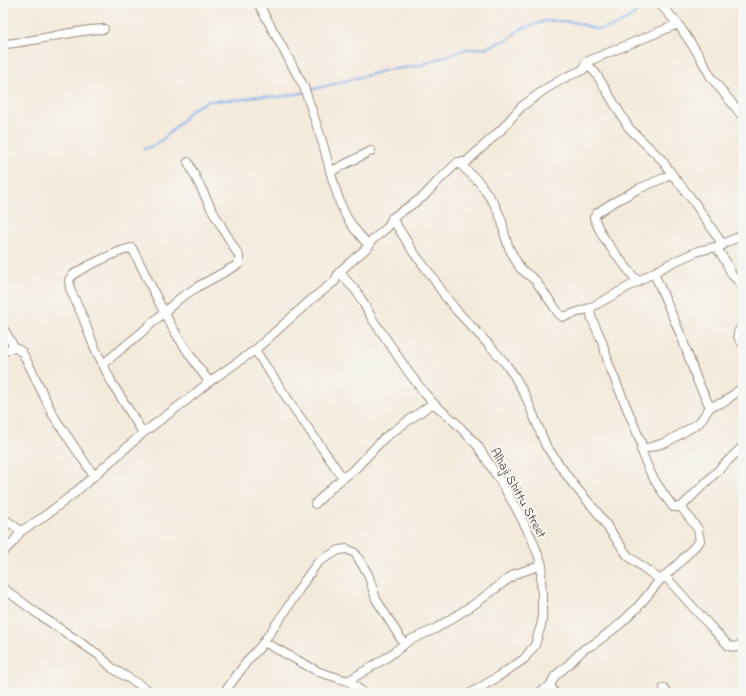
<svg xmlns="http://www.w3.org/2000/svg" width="746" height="696" font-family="'Indie Flower',sans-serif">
<rect width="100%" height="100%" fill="#f6f6f2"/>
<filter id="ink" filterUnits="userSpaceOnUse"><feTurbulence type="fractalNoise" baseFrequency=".025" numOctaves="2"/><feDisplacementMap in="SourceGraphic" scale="8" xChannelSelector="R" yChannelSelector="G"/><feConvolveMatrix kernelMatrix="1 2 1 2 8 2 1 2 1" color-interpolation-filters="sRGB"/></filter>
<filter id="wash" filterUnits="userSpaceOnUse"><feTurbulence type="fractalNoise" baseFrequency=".012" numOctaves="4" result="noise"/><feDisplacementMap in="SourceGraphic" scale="16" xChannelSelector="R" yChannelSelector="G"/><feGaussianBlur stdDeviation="0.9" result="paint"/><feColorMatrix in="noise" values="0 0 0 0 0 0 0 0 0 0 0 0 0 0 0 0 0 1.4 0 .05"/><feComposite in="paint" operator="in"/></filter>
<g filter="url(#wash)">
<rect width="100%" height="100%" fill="#f4eadb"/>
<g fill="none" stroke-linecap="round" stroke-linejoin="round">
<path stroke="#7fb1eb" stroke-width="2" d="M 307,91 L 322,87 L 387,70 L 418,66 L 466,49 L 486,48 L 508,39 L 521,29 L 546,21 L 558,21 L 572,22 L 581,24 L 595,29 L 603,29 L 615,26 L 630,18 L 645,3
M 144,149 L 153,146 L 164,138 L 180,123 L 191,110 L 208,101 L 247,99 L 255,96 L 277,97 L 303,93"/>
</g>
</g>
<g filter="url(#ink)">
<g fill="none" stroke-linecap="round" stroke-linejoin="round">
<defs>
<path id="street" d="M 258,3 L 304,87 L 323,144 L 333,181 L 340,203 L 346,216 L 353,227 L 369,246
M 659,3 L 678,24 L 699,55 L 711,77 L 743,117
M 3,44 C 37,42 70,30 104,29
M 586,62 L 597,75 L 629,128 L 662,160 L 671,173 L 694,202 L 723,245
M 458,162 L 466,162 L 501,130 L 521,107 L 547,88 L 566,77 L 583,70 L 586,62 L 678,24
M 330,172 L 371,151
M 392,218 L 414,253 L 431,275 L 445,296 L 457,311 L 491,347 L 505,363 L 515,377 L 526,397 L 546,446 L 573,484 L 597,512 L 628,556 L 660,580
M 716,247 L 726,262 L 732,275 L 743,285
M 339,272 L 357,292 L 373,320 L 391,346 L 409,373 L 423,391 L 433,403 L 456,423 L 477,445 L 499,479 L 517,510 L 532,539 L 542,565 L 541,580 L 542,593 L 542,622 L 535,645 L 524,659 L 496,678 L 471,693
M 654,273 L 682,338 L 697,380 L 710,407
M 638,282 L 611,248 L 602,235 L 594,218 L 597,213 L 609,205 L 638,189 L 664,178 L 671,173
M 743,325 C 736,333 736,336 743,344
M 3,328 L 14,347
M 255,350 L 291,404 L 343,478
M 3,352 L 7,350 L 14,347 L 22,352 L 32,371 L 53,415 L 94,476
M 103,364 L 142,332 L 180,298 L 199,286 L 239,264 L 239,256 L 212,210 L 188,162
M 143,433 L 112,383 L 93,344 L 82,315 L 70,289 L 69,280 C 70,279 71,277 73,275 C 78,270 124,248 132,248 C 143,269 153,291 164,312 C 176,337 193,359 209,382
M 641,450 L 667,442 L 699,423 L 710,407 L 724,402 L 743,387
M 315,504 L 333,486 L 356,468 L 384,438 L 433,403
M 681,507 L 743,446
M 3,518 L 21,531
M 3,552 L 14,541 L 21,531 L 39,520 L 71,496 L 143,433 L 187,400 L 209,382 L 255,350 L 312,299 L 335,281 L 339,272 L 369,246 L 371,241 L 388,227 L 392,218 L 423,197 L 438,181 L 458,162 L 479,182 L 495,205 L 502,221 L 505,236 L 509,248 L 520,268 L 526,273 L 535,280 L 553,305 L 559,314 L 563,317 L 590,308
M 665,576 L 710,626 L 729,646 L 736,647 L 743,643
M 3,588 L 38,614 L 99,655 L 112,668 L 153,693
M 264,642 L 319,672 L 348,681 L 364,693
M 348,681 L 386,658 L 410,640 L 435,629 L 476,603 L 515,574 L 542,565
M 550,686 L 555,693
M 664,688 L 667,693
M 224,693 L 248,660 L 260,647 L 286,610 L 305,580 L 318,562 L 339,550 L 347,549 L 355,553 L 368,574 L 376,599 L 404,644
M 538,693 L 550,686 L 555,676 L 568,665 L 584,649 L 594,644 L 619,625 L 637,608 L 660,580 L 679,563 L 700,541 L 698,529 L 681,507 L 673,507 C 660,489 642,465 641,442 L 609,365 L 602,341 L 592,319 L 590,308 L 671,263 L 698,251 L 716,247 L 743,235"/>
</defs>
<use href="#street" stroke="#988a7c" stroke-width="10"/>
<use href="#street" stroke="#fff" stroke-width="8"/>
</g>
</g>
<g text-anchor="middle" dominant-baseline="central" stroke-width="4" stroke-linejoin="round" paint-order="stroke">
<g font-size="13" fill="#3b2a1e" stroke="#f6f6f2">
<text transform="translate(518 493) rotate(61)">Alhaji Shittu Street</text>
</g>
</g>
<rect width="746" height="696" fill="none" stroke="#f6f6f2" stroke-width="16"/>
</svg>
